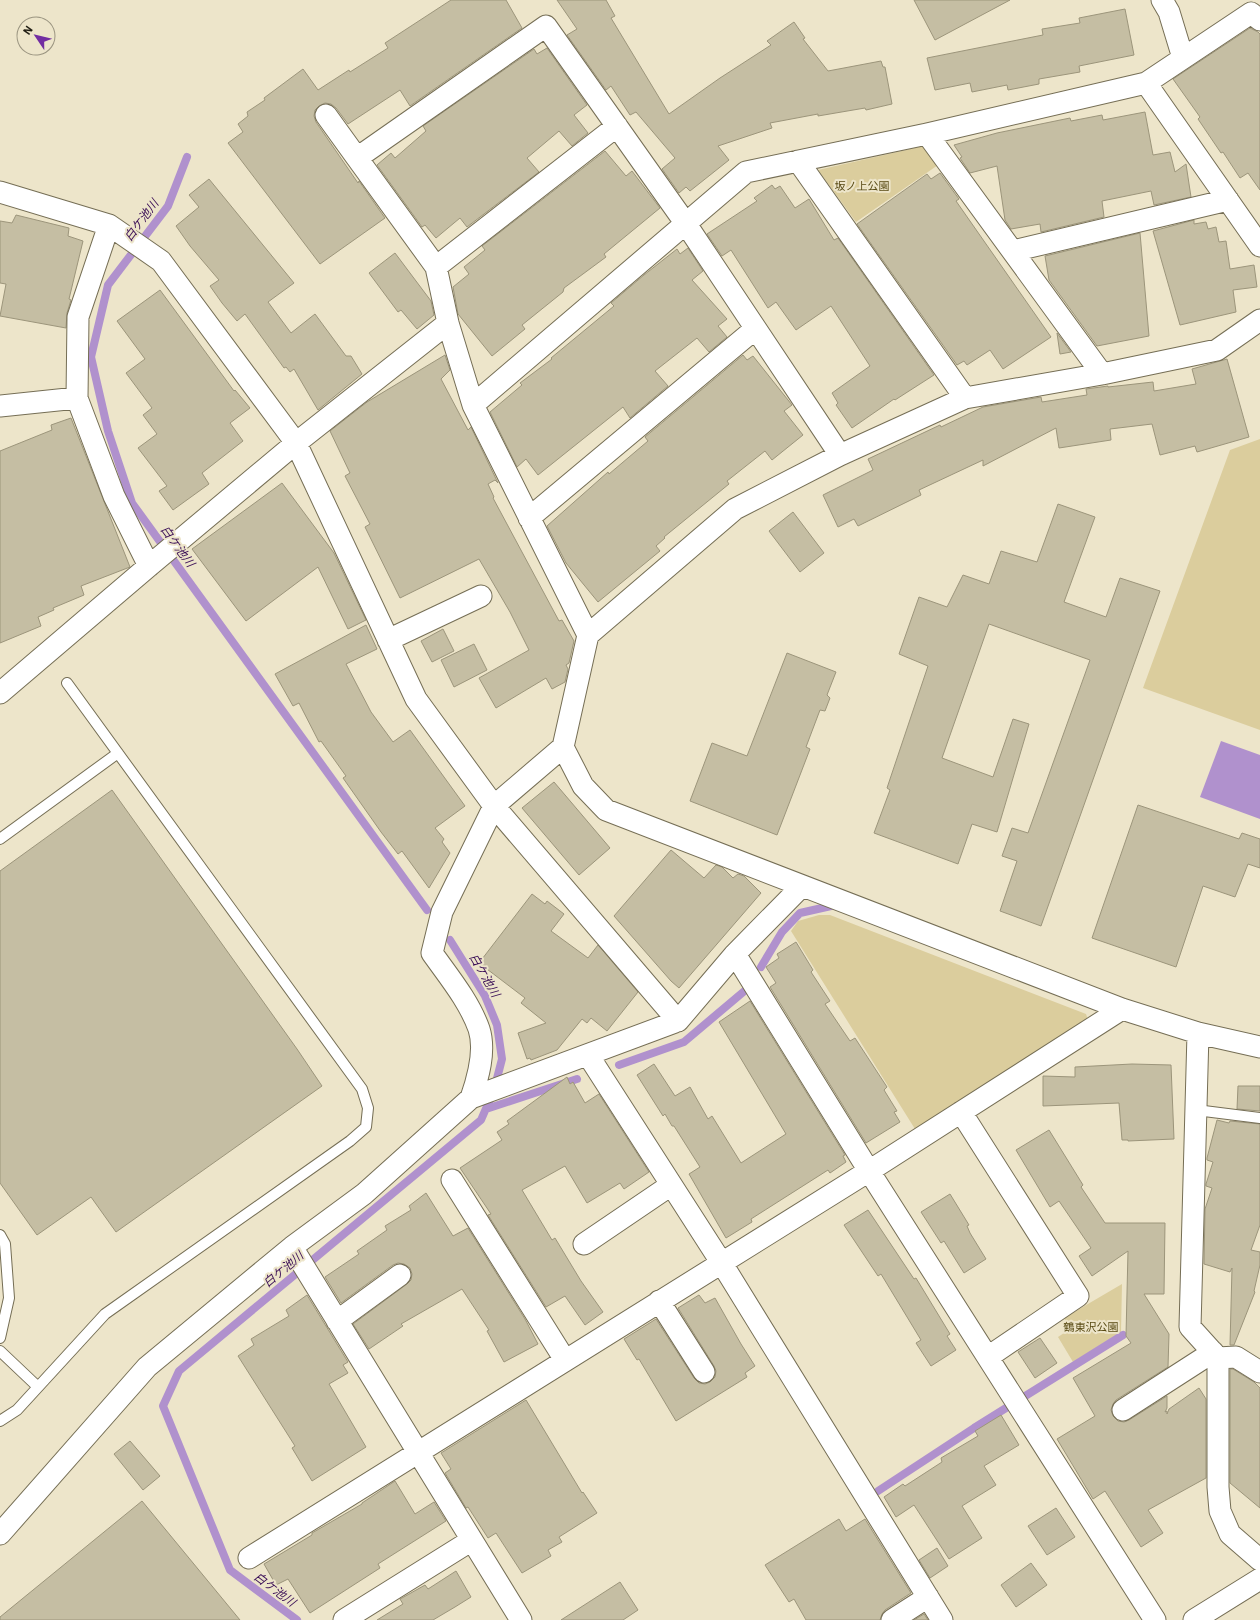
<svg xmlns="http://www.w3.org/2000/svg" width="1260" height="1620" font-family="'IBM Plex Sans','Noto Sans JP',sans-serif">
<rect width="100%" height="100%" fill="#ede5ca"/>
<path fill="#dbcd9d" d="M 924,146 L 938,165 L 856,222 L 818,170 Z
M 1260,439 L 1260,730 L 1143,688 L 1230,450 Z
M 819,915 L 830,915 L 1086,1014 L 1088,1020 L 915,1129 L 791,931 L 798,921 Z
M 1122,1284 L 1121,1332 L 1073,1362 L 1058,1337 L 1070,1329 L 1064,1318 Z"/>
<path fill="#b091cd" d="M 1221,741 L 1260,755 L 1260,819 L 1200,797 Z"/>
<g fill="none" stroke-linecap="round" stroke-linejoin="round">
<path stroke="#b091cd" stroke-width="8" d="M 187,157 L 168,206 L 108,285 L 91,357 L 108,431 L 132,503 L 427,910
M 761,967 L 782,932 L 800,913 L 831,906
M 619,1065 L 684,1042 L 748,988
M 486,1109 L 577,1079
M 878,1491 L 974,1428 L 1123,1335
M 297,1620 L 230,1570 L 163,1406 L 179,1371 L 481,1120 L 494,1090 L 502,1059 L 497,1025 L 485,996 L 450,940"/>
</g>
<path fill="#c5bea3" stroke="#9c957b" d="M 451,0 L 506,0 L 522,28 L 410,106 L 400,90 L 348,124 L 336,108 L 331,104 L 325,103 L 319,106 L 315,110 L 314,116 L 316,122 L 358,183 L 359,181 L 385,218 L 320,264 L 228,143 L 243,132 L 238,124 L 248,116 L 247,112 L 265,100 L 264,98 L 303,69 L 318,90 L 349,70 L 350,72 L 388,48 L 385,43 Z
M 557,0 L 606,0 L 615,16 L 611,18 L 669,114 L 720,78 L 771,45 L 767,41 L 794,22 L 805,38 L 803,39 L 828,71 L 881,61 L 883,67 L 885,67 L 892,104 L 866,110 L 865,108 L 818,116 L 818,114 L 770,123 L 772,128 L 718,146 L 729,160 L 690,191 L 686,187 L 679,193 L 662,169 L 675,158 L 636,112 L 630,115 L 611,86 L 606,90 L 567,35 L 577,29 Z
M 914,0 L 1010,0 L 935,40 Z
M 1125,9 L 1134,55 L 1079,66 L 1080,72 L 1039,79 L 1039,84 L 1008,90 L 1007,85 L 972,92 L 970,83 L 935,90 L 927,58 L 1043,35 L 1042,29 L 1080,23 L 1079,18 Z
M 1250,28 L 1258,32 L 1260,34 L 1260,190 L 1248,173 L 1240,178 L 1223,152 L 1221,153 L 1198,119 L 1200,117 L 1173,79 Z
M 547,48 L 587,105 L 574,115 L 588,133 L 572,146 L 559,131 L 527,158 L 539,172 L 467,227 L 460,218 L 436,238 L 425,225 L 422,227 L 377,165 L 391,153 L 395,158 L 426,131 L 423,126 L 534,49 L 537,54 Z
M 1145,112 L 1153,155 L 1170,152 L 1175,172 L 1186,164 L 1191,197 L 1154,205 L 1151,191 L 1102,201 L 1104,217 L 1041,232 L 1040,224 L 1011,229 L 1005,220 L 997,166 L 970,173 L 960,158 L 962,157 L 954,145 L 997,133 L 1070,118 L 1071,121 L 1102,115 L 1103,120 Z
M 605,151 L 626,176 L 632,171 L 660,208 L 604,254 L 606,257 L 564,288 L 563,292 L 522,325 L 525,329 L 492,356 L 458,314 L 453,287 L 469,274 L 464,267 L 485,250 L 482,246 Z
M 940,173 L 959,199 L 956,201 L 1051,337 L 1003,369 L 990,350 L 967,365 L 964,361 L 957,365 L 857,224 L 927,174 L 931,179 Z
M 209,179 L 294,283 L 268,302 L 291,333 L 315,314 L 346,356 L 351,356 L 362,374 L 318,410 L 294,369 L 290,372 L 286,367 L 284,368 L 245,314 L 237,321 L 222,303 L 210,286 L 219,280 L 190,246 L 176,226 L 199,207 L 189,195 Z
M 772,185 L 775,189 L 780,186 L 795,208 L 809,199 L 834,240 L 838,238 L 934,375 L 895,400 L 894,399 L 852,428 L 836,405 L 838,403 L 832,393 L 870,366 L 831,306 L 796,330 L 776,302 L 768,308 L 731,250 L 722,256 L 707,234 L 757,201 L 754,198 Z
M 16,215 L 69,228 L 68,236 L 83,241 L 69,299 L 71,300 L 67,313 L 66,328 L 0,316 L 6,284 L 0,283 L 0,221 L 12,223 Z
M 1194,220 L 1194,224 L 1206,222 L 1208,229 L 1216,227 L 1219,242 L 1226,241 L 1230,269 L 1254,265 L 1257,287 L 1233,290 L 1236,312 L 1180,325 L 1153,231 Z
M 1140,233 L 1149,336 L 1097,346 L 1049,280 L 1045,256 Z
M 688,248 L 703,271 L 692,280 L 727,319 L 718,326 L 727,337 L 709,352 L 697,338 L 655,371 L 668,386 L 630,418 L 623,407 L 538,475 L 526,459 L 517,467 L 490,412 L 522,385 L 520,383 L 552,359 L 551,358 L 614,306 L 611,303 L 644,275 L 677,249 L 680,254 Z
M 395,253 L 431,301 L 434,315 L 417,329 L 401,310 L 398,312 L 369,273 Z
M 160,290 L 234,391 L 235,390 L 250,408 L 230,423 L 243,441 L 202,473 L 209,484 L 173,510 L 159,491 L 167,486 L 138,448 L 157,434 L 143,415 L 152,408 L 126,373 L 145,359 L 117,321 Z
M 1057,333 L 1071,352 L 1060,354 Z
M 445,355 L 450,370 L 441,379 L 468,430 L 471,427 L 498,483 L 495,480 L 488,484 L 494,497 L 493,498 L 559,621 L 562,620 L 574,641 L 569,663 L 566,665 L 568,669 L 565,682 L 552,689 L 546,678 L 496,708 L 479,678 L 529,650 L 510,612 L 479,559 L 400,598 L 365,527 L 370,524 L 345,476 L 350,473 L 330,431 L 367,402 Z
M 743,355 L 747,360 L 753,356 L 792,405 L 784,411 L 803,435 L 772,460 L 765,451 L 727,481 L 729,484 L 664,537 L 665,538 L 656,546 L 660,551 L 598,602 L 566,563 L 547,526 L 608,472 L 609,474 L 648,441 L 645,437 Z
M 1227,359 L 1249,437 L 1197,452 L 1195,446 L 1160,455 L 1152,424 L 1110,429 L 1111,440 L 1059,448 L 1056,428 L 983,466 L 983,460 L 919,490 L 921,495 L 858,526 L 854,519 L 838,527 L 823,495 L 873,470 L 868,459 L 940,425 L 941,427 L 983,407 L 1041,397 L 1042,402 L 1087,395 L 1086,389 L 1108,386 L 1108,387 L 1153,382 L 1154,391 L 1196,384 L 1192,369 Z
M 71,418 L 130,567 L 81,586 L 84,595 L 53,608 L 54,610 L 38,617 L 41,626 L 0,643 L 0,451 L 52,430 L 51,425 Z
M 282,483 L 334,553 L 366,620 L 348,629 L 318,567 L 246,621 L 192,549 Z
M 1058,504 L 1095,517 L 1064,602 L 1106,617 L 1120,578 L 1160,591 L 1041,926 L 1000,911 L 1017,861 L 1002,856 L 1012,828 L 1028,833 L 1090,660 L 989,624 L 942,758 L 993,777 L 1013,719 L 1029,724 L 997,832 L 972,824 L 958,864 L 874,833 L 890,790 L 887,788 L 928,666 L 899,654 L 919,597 L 947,607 L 963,575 L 989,584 L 1001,551 L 1037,562 Z
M 793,512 L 824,553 L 800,572 L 769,531 Z
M 366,625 L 377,649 L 346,664 L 371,712 L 393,742 L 410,730 L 465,806 L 435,828 L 444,839 L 442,842 L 450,853 L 429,888 L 402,851 L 398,854 L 381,832 L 343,778 L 346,776 L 321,741 L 319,742 L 299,703 L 293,706 L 275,674 Z
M 443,629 L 454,651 L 432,662 L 421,641 Z
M 474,644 L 487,670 L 454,687 L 441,660 Z
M 787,653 L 836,672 L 827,695 L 830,698 L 825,711 L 820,710 L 806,747 L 810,749 L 777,835 L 690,801 L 712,743 L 747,756 Z
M 554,782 L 610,848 L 579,875 L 522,808 Z
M 112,790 L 297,1049 L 322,1086 L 116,1232 L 91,1197 L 37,1235 L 0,1183 L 0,871 Z
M 1138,805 L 1239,839 L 1242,833 L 1260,839 L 1260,868 L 1248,864 L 1235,897 L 1203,886 L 1176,967 L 1092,938 Z
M 671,850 L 704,878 L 716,865 L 722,867 L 733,878 L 738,874 L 744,876 L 761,893 L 679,988 L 671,981 L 614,916 Z
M 532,894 L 545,904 L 547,901 L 564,914 L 551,931 L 588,958 L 598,945 L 638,992 L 607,1031 L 591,1018 L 587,1023 L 582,1019 L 557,1050 L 531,1060 L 530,1058 L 527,1059 L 518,1033 L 546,1023 L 521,1003 L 525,998 L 479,963 Z
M 796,942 L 813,970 L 811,972 L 830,1001 L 825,1004 L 850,1041 L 855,1038 L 887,1087 L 884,1090 L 897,1111 L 894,1112 L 900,1122 L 866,1143 L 770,987 L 776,983 L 766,967 L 779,958 L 777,954 Z
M 750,1001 L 845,1155 L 843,1156 L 846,1162 L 830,1173 L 828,1170 L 751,1219 L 752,1222 L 726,1238 L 689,1174 L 700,1167 L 674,1126 L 672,1126 L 665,1114 L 663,1116 L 637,1075 L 654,1064 L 675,1096 L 690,1087 L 708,1119 L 712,1116 L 741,1163 L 786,1134 L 719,1022 Z
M 1132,1064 L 1171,1065 L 1174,1139 L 1128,1141 L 1128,1140 L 1122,1140 L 1119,1103 L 1043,1106 L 1043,1076 L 1075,1077 L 1075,1067 Z
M 567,1077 L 570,1084 L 573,1082 L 585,1103 L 599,1094 L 649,1172 L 624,1189 L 620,1183 L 587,1203 L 565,1166 L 522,1190 L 552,1240 L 555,1238 L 581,1281 L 603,1312 L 585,1325 L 565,1296 L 546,1307 L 488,1215 L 491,1214 L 460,1168 L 502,1140 L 497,1132 L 509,1124 L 507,1121 Z
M 1238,1086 L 1260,1086 L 1260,1111 L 1237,1109 Z
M 1217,1120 L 1229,1123 L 1230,1121 L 1260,1124 L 1260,1225 L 1251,1250 L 1260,1252 L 1260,1265 L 1254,1291 L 1255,1292 L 1234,1345 L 1230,1345 L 1232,1268 L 1230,1272 L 1204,1264 L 1205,1209 L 1212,1188 L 1206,1186 L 1206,1184 L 1213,1162 L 1207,1160 L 1207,1158 Z
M 1049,1130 L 1083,1185 L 1081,1187 L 1105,1223 L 1165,1223 L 1164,1294 L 1144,1294 L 1169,1334 L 1168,1367 L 1116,1400 L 1113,1404 L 1111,1410 L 1113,1416 L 1118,1421 L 1124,1422 L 1129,1420 L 1167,1396 L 1167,1408 L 1165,1412 L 1167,1411 L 1167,1414 L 1169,1409 L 1199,1388 L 1206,1399 L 1206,1478 L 1148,1510 L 1163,1533 L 1141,1547 L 1105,1491 L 1093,1499 L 1057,1439 L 1095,1416 L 1073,1378 L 1131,1343 L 1126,1336 L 1128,1251 L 1092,1276 L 1079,1256 L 1091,1248 L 1059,1201 L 1050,1207 L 1016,1150 Z
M 426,1193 L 453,1236 L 468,1228 L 525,1319 L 538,1344 L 504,1362 L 487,1331 L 489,1330 L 462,1289 L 401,1324 L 403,1326 L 369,1349 L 353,1324 L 407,1284 L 411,1280 L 412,1274 L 410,1268 L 404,1264 L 398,1263 L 393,1265 L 341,1303 L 325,1277 L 359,1254 L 357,1251 L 387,1230 L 385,1226 L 411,1210 L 409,1206 Z
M 950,1194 L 969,1225 L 967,1226 L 970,1233 L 986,1259 L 964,1273 L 944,1241 L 941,1243 L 921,1212 Z
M 868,1210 L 914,1279 L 916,1278 L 950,1334 L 947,1336 L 956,1350 L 931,1366 L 916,1343 L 921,1340 L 881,1274 L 878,1276 L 844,1225 Z
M 307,1295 L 348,1362 L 343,1365 L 348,1373 L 329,1384 L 366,1447 L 312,1481 L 292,1448 L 295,1446 L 238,1356 L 254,1345 L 251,1339 L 289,1316 L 286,1310 Z
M 699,1295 L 705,1303 L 715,1298 L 741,1344 L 755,1366 L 745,1373 L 747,1377 L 676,1421 L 639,1359 L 637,1360 L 624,1339 L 656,1319 L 694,1378 L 699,1383 L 705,1384 L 710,1382 L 715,1377 L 716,1371 L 714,1366 L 678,1308 Z
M 1040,1338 L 1057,1363 L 1035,1378 L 1018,1352 Z
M 1230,1369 L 1233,1369 L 1254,1382 L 1260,1388 L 1260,1508 L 1230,1483 Z
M 526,1400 L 582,1493 L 583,1492 L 597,1513 L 559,1537 L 562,1542 L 548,1550 L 551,1556 L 522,1573 L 496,1533 L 488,1538 L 468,1507 L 466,1508 L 445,1473 L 451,1469 L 441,1453 Z
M 1001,1415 L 1019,1445 L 984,1466 L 996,1485 L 962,1506 L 982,1538 L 949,1559 L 914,1505 L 896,1517 L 884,1497 L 903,1484 L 905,1486 L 942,1462 L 941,1458 L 978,1436 L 975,1431 Z
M 130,1441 L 160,1476 L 143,1490 L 114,1454 Z
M 395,1481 L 415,1514 L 434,1502 L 446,1521 L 378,1564 L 380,1568 L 310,1613 L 288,1579 L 276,1585 L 264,1564 L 312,1535 L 312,1533 L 362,1504 L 362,1503 Z
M 142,1501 L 240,1620 L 0,1620 L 0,1617 Z
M 1056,1508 L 1075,1537 L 1047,1555 L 1028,1526 Z
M 839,1519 L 846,1531 L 865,1519 L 911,1593 L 885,1610 L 882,1614 L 880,1620 L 806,1620 L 794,1599 L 789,1602 L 765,1565 Z
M 937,1548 L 948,1566 L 930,1578 L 919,1560 Z
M 1031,1563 L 1047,1585 L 1016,1607 L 1001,1585 Z
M 456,1571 L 471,1597 L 455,1607 L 433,1620 L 377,1620 L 403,1604 L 400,1599 L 402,1598 L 425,1585 L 428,1589 Z
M 620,1582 L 638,1610 L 623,1620 L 561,1620 Z
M 924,1614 L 928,1620 L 914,1620 Z"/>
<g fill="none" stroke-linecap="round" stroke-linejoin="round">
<defs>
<path id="service" d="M 0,839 L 118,753
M 1196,1110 L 1260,1118
M 0,1235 L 5,1244 L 9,1298 L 0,1338
M 0,1351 L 38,1387
M 0,1421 L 17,1410 L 105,1314 L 350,1141 L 366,1127 L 368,1108 L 362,1089 L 67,683"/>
<path id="minor" d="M 1162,0 L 1169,12 L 1183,58
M 1146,83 L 1251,13 L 1260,20
M 326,115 L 357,158
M 927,134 L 1102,374
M 798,161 L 965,398
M 0,192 L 109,225 L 161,261 L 296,443 L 416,699 L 494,806 L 678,1021
M 109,225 L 78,317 L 77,398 L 114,496 L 149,566
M 1013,251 L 1228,200
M 436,267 L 617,126
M 473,405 L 746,172 L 927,134 L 1146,83 L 1260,246
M 0,406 L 77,398
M 529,518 L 755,329
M 588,635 L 473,405 L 448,323 L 436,267 L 357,158 L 546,26 L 686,224 L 840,455
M 388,640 L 481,596
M 0,693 L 149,566 L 296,443 L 448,323
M 563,747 L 583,786 L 606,810 L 1122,1009 L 1198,1033 L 1260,1047
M 735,954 L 869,1171 L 1155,1620
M 1198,1033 L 1190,1327 L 1218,1358 L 1218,1487 L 1220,1511 L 1230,1534 L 1260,1560
M 588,1055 L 721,1262 L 942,1620
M 471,1098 C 478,1078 486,1051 479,1029 C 469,1001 449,977 432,953 L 442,912 L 494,806 L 563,747 L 588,635 L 735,509 L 840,455 L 965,398 L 1102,374 L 1217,350 L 1260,320
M 961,1112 L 1078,1296 L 988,1357
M 452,1180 L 565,1360
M 584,1244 L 671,1185
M 292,1247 L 521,1620
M 659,1301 L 704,1372
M 337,1321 L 400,1275
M 1218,1358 L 1236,1357 L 1260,1372
M 1123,1410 L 1213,1352
M 0,1534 L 147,1367 L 292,1247 L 364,1194 L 471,1098 L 678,1021 L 735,954 L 802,886
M 249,1558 L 869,1171 L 1122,1009
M 344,1620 L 472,1540
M 892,1620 L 928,1597
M 1194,1620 L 1260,1579"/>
</defs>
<use href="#service" stroke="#756e55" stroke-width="12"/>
<use href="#minor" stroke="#756e55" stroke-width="23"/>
<use href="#service" stroke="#fff" stroke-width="10"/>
<use href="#minor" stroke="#fff" stroke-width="21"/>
</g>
<g text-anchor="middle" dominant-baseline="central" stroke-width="4" stroke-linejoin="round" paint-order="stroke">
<g font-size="11" fill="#584a14" stroke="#ede5ca">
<text x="862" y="186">坂ノ上公園</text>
<text x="1091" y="1327">鶴東沢公園</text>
</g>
<g font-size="12" font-style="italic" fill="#3b0f57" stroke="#ede5ca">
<text transform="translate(141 220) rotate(-53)">白ケ池川</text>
<text transform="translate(178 546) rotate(54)">白ケ池川</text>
<text transform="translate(485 975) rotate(60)">白ケ池川</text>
<text transform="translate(283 1269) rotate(-40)">白ケ池川</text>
<text transform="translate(275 1589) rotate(37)">白ケ池川</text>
</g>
</g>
<g transform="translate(36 36) rotate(305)"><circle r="19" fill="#ede5ca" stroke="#9b9581"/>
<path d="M0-3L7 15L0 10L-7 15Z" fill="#722da1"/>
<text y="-6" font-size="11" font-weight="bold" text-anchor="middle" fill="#211e14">N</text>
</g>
</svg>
